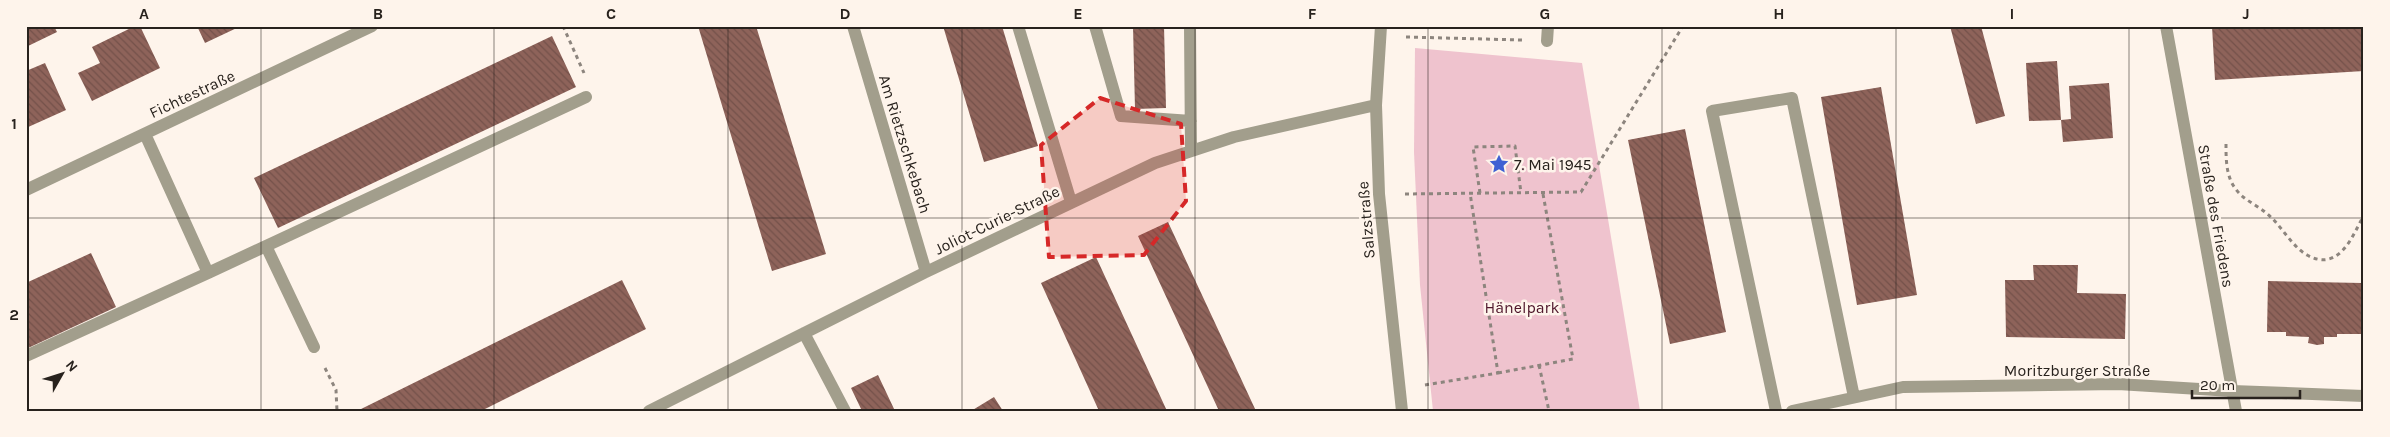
<svg xmlns="http://www.w3.org/2000/svg" width="2390" height="437" font-family="Karla,sans-serif">
<defs>
<pattern id="building-back-hatch" width="6" height="6" patternUnits="userSpaceOnUse" patternTransform="scale(1.25)"><rect width="6" height="6" fill="#8e635a"/><path d="M-1 5l2 2M0 0l6 6M5-1l2 2" fill="none" stroke="#74514a"/></pattern>
</defs>
<rect width="100%" height="100%" fill="#fef4eb"/>
<path fill="#efc3ce" d="M 1415,48 L 1582,63 L 1640,411 L 1433,411 L 1420,285 L 1414,152 Z"/>
<path fill="url(#building-back-hatch)" d="M 26,26 L 54,26 L 57,32 L 26,47 Z
M 135,26 L 140,26 L 160,68 L 92,101 L 78,73 L 100,63 L 92,47 Z
M 197,26 L 241,26 L 205,43 Z
M 698,26 L 756,26 L 826,254 L 772,271 Z
M 943,26 L 1002,26 L 1038,146 L 984,162 Z
M 1133,26 L 1164,26 L 1166,108 L 1135,109 Z
M 1505,26 L 1532,26 L 1532,29 L 1505,28 Z
M 1950,26 L 1981,26 L 2005,116 L 1976,124 Z
M 2212,26 L 2364,26 L 2364,71 L 2215,80 Z
M 552,36 L 576,87 L 278,228 L 254,178 Z
M 2057,61 L 2061,120 L 2029,121 L 2026,63 Z
M 45,63 L 66,110 L 26,128 L 26,71 Z
M 2109,83 L 2113,138 L 2063,142 L 2061,120 L 2071,119 L 2069,86 Z
M 1881,87 L 1917,295 L 1857,305 L 1821,97 Z
M 1685,129 L 1726,332 L 1670,344 L 1628,140 Z
M 1168,222 L 1256,411 L 1219,411 L 1138,236 Z
M 91,253 L 116,307 L 26,349 L 26,283 Z
M 1096,257 L 1167,411 L 1099,411 L 1041,283 Z
M 2033,265 L 2078,265 L 2077,293 L 2126,294 L 2125,339 L 2006,337 L 2005,280 L 2034,280 Z
M 622,280 L 646,329 L 509,397 L 481,411 L 357,411 Z
M 2268,281 L 2362,283 L 2361,334 L 2337,334 L 2337,337 L 2324,337 L 2324,344 L 2317,345 L 2308,343 L 2309,337 L 2286,336 L 2286,332 L 2267,332 Z
M 878,375 L 895,411 L 862,411 L 851,388 Z
M 994,397 L 1003,411 L 971,411 Z"/>
<g fill="none" stroke-linecap="round" stroke-linejoin="round">
<path stroke="#8d857e" stroke-width="3" stroke-dasharray="4 4" stroke-linecap="butt" d="M 563,26 L 584,73
M 1406,37 L 1522,40
M 2226,144 C 2226,159 2226,176 2235,188 C 2242,199 2255,204 2265,212 C 2281,224 2290,245 2307,255 C 2314,259 2322,261 2329,259 C 2347,254 2356,229 2364,215
M 1480,193 L 1473,147 L 1515,146 L 1521,193
M 1405,194 L 1581,192 L 1683,26
M 1539,365 L 1549,411
M 325,368 L 336,390 L 337,411
M 1498,373 L 1573,359 L 1543,194
M 1425,385 L 1498,373 L 1470,193"/>
<path stroke="#a29e8c" stroke-width="12" d="M 853,26 L 926,272
M 1018,26 L 1071,202
M 1095,26 L 1121,116 L 1191,121
M 1190,26 L 1191,151
M 1381,26 L 1376,105 L 1379,194 L 1402,411
M 2166,26 L 2236,411
M 1547,41 L 1548,26
M 145,134 L 208,273 L 586,97
M 26,190 L 372,26
M 266,246 L 314,347
M 804,333 L 845,411
M 26,356 L 208,273
M 649,411 L 926,272 L 1155,163 L 1234,137 L 1376,105
M 1776,411 L 1712,111 L 1792,98 L 1854,397
M 1792,411 L 1903,387 L 2118,384 L 2232,391 L 2364,396"/>
</g>
<path fill="#d62828" fill-opacity="0.2" stroke="#d62828" stroke-width="4" stroke-dasharray="10 6" stroke-linejoin="round" d="M 1100,98 L 1181,124 L 1186,201 L 1144,255 L 1049,257 L 1041,145 Z"/>
<path fill="none" stroke="#28221d" stroke-width="1" stroke-opacity="0.55" d="M 261,26 L 261,411M 494,26 L 494,411M 728,26 L 728,411M 962,26 L 962,411M 1195,26 L 1195,411M 1428,26 L 1428,411M 1662,26 L 1662,411M 1896,26 L 1896,411M 2129,26 L 2129,411M 26,218 L 2364,218"/>
<defs>
<symbol id="sight-bare" viewBox="-9 -9 18 18"><path d="M0-6L1.8-2.2L6-1.7L2.9 1.2L3.7 5.4L0 3.3L-3.7 5.4L-2.9 1.2L-6-1.7L-1.8-2.2Z" fill="#3f61d3" stroke="#fef4eb" stroke-width="2.5" paint-order="stroke"/></symbol>
</defs>
<g fill-rule="evenodd">
<use href="#sight-bare" x="1485" y="150" width="28" height="28"/>
</g>
<g text-anchor="middle" dominant-baseline="central" stroke-width="5" stroke-linejoin="round" paint-order="stroke">
<g font-size="16" fill="#28221d" stroke="#fef4eb">
<text transform="translate(192 94) rotate(-25)">Fichtestraße</text>
<text transform="translate(905 144) rotate(73)">Am Rietzschkebach</text>
<text transform="translate(2216 216) rotate(80)">Straße des Friedens</text>
<text transform="translate(997 220) rotate(-26)">Joliot-Curie-Straße</text>
<text transform="translate(1366 220) rotate(-95)">Salzstraße</text>
<text x="2077" y="370">Moritzburger Straße</text>
</g>
<g font-size="16" fill="#28221d" stroke="#fef4eb" text-anchor="start">
<text x="1514" y="164">7. Mai 1945</text>
</g>
<g font-size="16" fill="#4f162b" stroke="#fef4eb">
<text x="1522" y="307">Hänelpark</text>
</g>
</g>
<rect width="2390" height="437" fill="none" stroke="#fef4eb" stroke-width="55"/>
<g transform="translate(62 374) rotate(51)" stroke="#fef4eb" stroke-width="4" paint-order="stroke">
<path d="M0-4L9 19L0 12L-9 19Z" fill="#28221d"/>
<text y="-8" font-size="14" font-weight="bold" text-anchor="middle" fill="#28221d">N</text>
</g>
<path d="M2192 390v8h108v-8" fill="none" stroke="#28221d" stroke-width="2.5"/>
<text x="2200" y="390" font-size="15" fill="#28221d" stroke="#fef4eb" stroke-width="4" paint-order="stroke">20 m</text>
<rect x="28" y="28" width="2334" height="382" fill="none" stroke="#28221d" stroke-width="2"/>
<g font-size="16" text-anchor="middle" font-weight="bold" fill="#28221d">
<text x="144" y="19">A</text>
<text x="378" y="19">B</text>
<text x="611" y="19">C</text>
<text x="845" y="19">D</text>
<text x="1078" y="19">E</text>
<text x="1312" y="19">F</text>
<text x="1545" y="19">G</text>
<text x="1779" y="19">H</text>
<text x="2012" y="19">I</text>
<text x="2246" y="19">J</text>
<text x="14" y="129">1</text>
<text x="14" y="320">2</text>
</g>
</svg>
